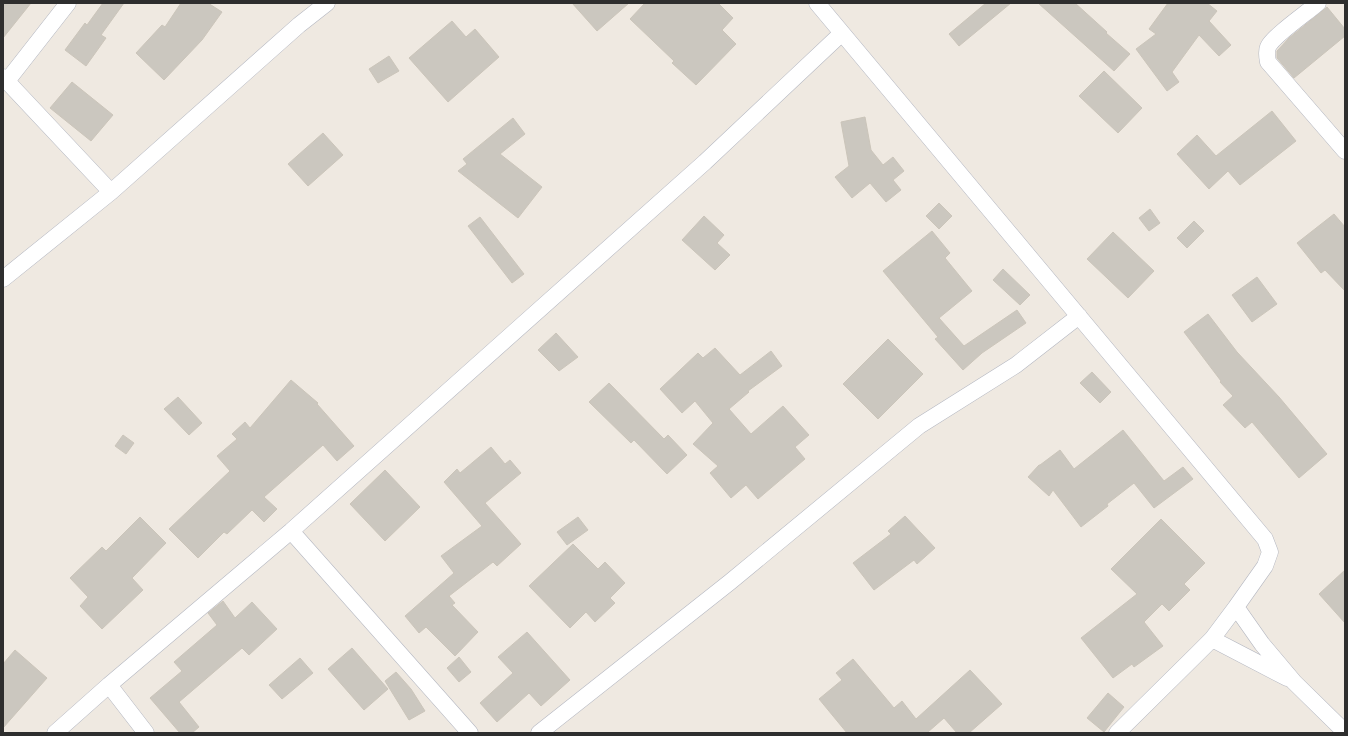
<svg xmlns="http://www.w3.org/2000/svg" width="1348" height="736" font-family="'Alegreya Sans',sans-serif">
<rect width="100%" height="100%" fill="#efe9e1"/>
<path fill="#cbc7bf" stroke="#cbc5ba" d="M 3,3 L 31,3 L 3,38 Z
M 103,3 L 124,3 L 101,35 L 106,38 L 86,66 L 65,50 L 85,23 L 87,25 Z
M 181,3 L 208,3 L 222,12 L 202,40 L 164,80 L 136,53 L 162,25 L 165,27 Z
M 572,3 L 629,3 L 597,31 Z
M 645,3 L 718,3 L 733,18 L 722,30 L 736,44 L 696,85 L 672,63 L 674,61 L 630,19 Z
M 986,3 L 1011,3 L 959,46 L 949,34 Z
M 1038,3 L 1075,3 L 1107,32 L 1106,33 L 1130,54 L 1114,71 Z
M 1168,3 L 1207,3 L 1217,11 L 1209,21 L 1231,45 L 1219,56 L 1199,35 L 1172,72 L 1179,82 L 1167,91 L 1136,49 L 1156,34 L 1149,29 Z
M 1327,7 L 1345,29 L 1345,36 L 1294,78 L 1277,58 L 1277,51 L 1289,38 Z
M 452,21 L 466,37 L 475,29 L 499,57 L 448,102 L 409,58 Z
M 389,56 L 399,71 L 378,83 L 369,69 Z
M 1104,71 L 1142,108 L 1118,133 L 1079,96 Z
M 72,82 L 113,115 L 91,141 L 50,108 Z
M 1272,111 L 1296,141 L 1240,185 L 1228,171 L 1209,189 L 1177,154 L 1197,135 L 1216,156 Z
M 865,117 L 871,150 L 883,165 L 893,157 L 904,171 L 893,180 L 901,190 L 886,202 L 870,183 L 852,198 L 835,177 L 849,166 L 841,122 Z
M 513,118 L 525,134 L 500,154 L 542,187 L 518,218 L 458,171 L 467,164 L 463,159 Z
M 323,133 L 343,155 L 308,186 L 288,164 Z
M 939,203 L 952,216 L 939,229 L 926,216 Z
M 1150,209 L 1160,223 L 1149,231 L 1139,218 Z
M 1334,214 L 1345,227 L 1345,291 L 1325,270 L 1321,273 L 1297,243 Z
M 704,216 L 724,235 L 717,243 L 730,255 L 715,270 L 682,240 Z
M 480,217 L 524,274 L 512,283 L 468,226 Z
M 1194,221 L 1204,231 L 1187,248 L 1177,238 Z
M 932,231 L 950,253 L 945,258 L 972,291 L 939,318 L 964,346 L 1017,310 L 1026,323 L 982,353 L 963,370 L 935,339 L 938,337 L 883,271 Z
M 1113,232 L 1154,271 L 1128,298 L 1087,259 Z
M 1003,269 L 1030,295 L 1020,305 L 993,280 Z
M 1257,277 L 1277,304 L 1252,322 L 1232,295 Z
M 1208,314 L 1237,352 L 1279,397 L 1327,454 L 1299,478 L 1252,422 L 1245,428 L 1223,405 L 1233,396 L 1220,382 L 1221,381 L 1184,332 Z
M 556,333 L 578,357 L 559,371 L 538,350 Z
M 888,339 L 923,374 L 878,419 L 843,384 Z
M 715,348 L 740,375 L 771,351 L 782,366 L 748,391 L 749,392 L 729,409 L 751,434 L 783,406 L 809,435 L 795,447 L 805,459 L 758,499 L 746,485 L 731,498 L 710,473 L 718,466 L 693,444 L 713,423 L 695,401 L 682,413 L 660,389 L 698,353 L 703,358 Z
M 1092,372 L 1111,392 L 1100,403 L 1080,383 Z
M 291,380 L 318,403 L 317,404 L 354,446 L 337,461 L 323,445 L 264,497 L 277,509 L 264,522 L 252,510 L 227,534 L 224,532 L 198,558 L 169,529 L 230,471 L 217,456 L 237,439 L 232,434 L 245,422 L 250,428 Z
M 609,383 L 664,439 L 668,435 L 687,455 L 667,474 L 634,440 L 631,443 L 589,402 Z
M 178,397 L 202,423 L 189,435 L 164,409 Z
M 1123,430 L 1164,481 L 1183,467 L 1193,479 L 1154,508 L 1134,483 L 1107,504 L 1108,506 L 1081,527 L 1053,490 L 1049,496 L 1028,477 L 1039,465 L 1040,465 L 1060,450 L 1074,469 Z
M 123,435 L 134,443 L 126,454 L 115,446 Z
M 491,447 L 505,464 L 510,460 L 521,473 L 485,503 L 521,544 L 497,566 L 493,562 L 449,596 L 455,603 L 452,605 L 478,632 L 455,656 L 426,627 L 419,633 L 405,616 L 454,573 L 441,556 L 482,526 L 444,482 L 457,469 L 460,473 Z
M 385,470 L 420,507 L 385,541 L 350,504 Z
M 905,516 L 935,548 L 917,564 L 914,560 L 874,590 L 853,563 L 891,534 L 888,531 Z
M 140,517 L 166,543 L 132,578 L 143,590 L 102,629 L 80,606 L 88,597 L 70,578 L 102,547 L 106,551 Z
M 578,517 L 588,530 L 567,545 L 557,532 Z
M 1161,519 L 1205,563 L 1184,584 L 1190,590 L 1169,611 L 1162,604 L 1144,622 L 1163,646 L 1134,667 L 1132,664 L 1113,678 L 1081,638 L 1137,594 L 1111,569 Z
M 573,544 L 598,569 L 605,562 L 625,583 L 610,598 L 615,603 L 595,622 L 586,612 L 570,628 L 529,586 Z
M 1345,570 L 1345,623 L 1319,594 Z
M 223,601 L 235,618 L 252,602 L 277,629 L 249,655 L 242,648 L 179,702 L 199,727 L 192,733 L 180,733 L 150,698 L 182,671 L 174,662 L 217,625 L 208,613 Z
M 527,632 L 570,680 L 541,706 L 529,693 L 497,722 L 480,703 L 513,673 L 498,657 Z
M 352,648 L 388,689 L 364,710 L 328,669 Z
M 15,650 L 47,678 L 3,728 L 3,664 Z
M 459,657 L 471,672 L 459,682 L 447,668 Z
M 300,658 L 313,673 L 282,699 L 269,685 Z
M 853,659 L 894,708 L 902,701 L 916,719 L 970,670 L 1002,704 L 969,733 L 957,733 L 944,718 L 928,732 L 929,733 L 847,733 L 819,699 L 842,680 L 836,673 Z
M 396,672 L 411,689 L 425,711 L 409,720 L 385,681 Z
M 1108,693 L 1124,707 L 1104,732 L 1087,718 Z"/>
<g fill="none" stroke-linecap="round" stroke-linejoin="round">
<defs>
<path id="minor" d="M 817,3 L 1265,539 L 1270,552 L 1265,566 L 1236,607 L 1262,644 L 1294,682 L 1345,732
M 1318,3 C 1308,12 1273,36 1268,47 C 1266,52 1267,57 1268,62 L 1345,151
M 3,77 L 111,192
M 7,81 L 68,3
M 3,279 L 111,192 L 299,25 L 327,3
M 291,531 L 470,733
M 1212,639 L 1287,678
M 109,685 L 146,733
M 55,733 L 109,685 L 291,531 L 705,162 L 842,33
M 539,733 L 730,582 L 919,426 L 1016,365 L 1079,316
M 1117,733 L 1198,653 L 1212,639 L 1236,607"/>
</defs>
<use href="#minor" stroke="#b4b7c1" stroke-width="17"/>
<use href="#minor" stroke="#fff" stroke-width="16"/>
</g>
<rect width="1348" height="736" fill="none" stroke="#2e2e2e" stroke-width="8"/>
</svg>
